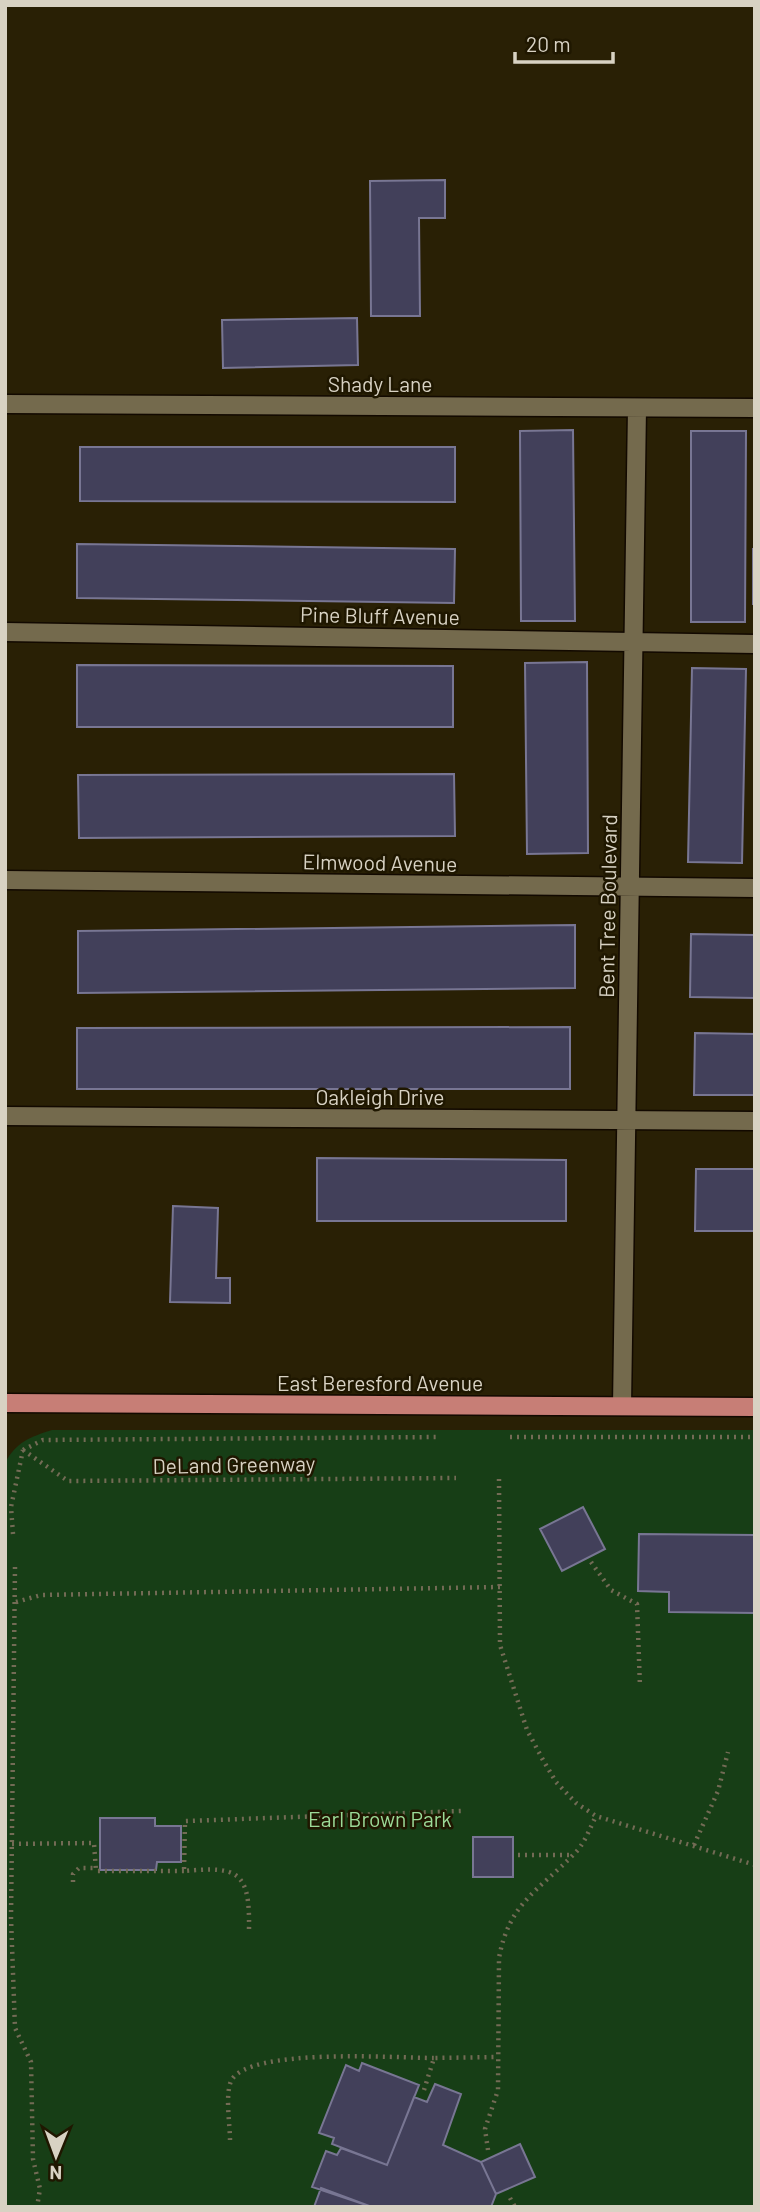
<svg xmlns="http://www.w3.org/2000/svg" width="760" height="2212" font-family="Barlow,sans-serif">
<rect width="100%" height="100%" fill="#292005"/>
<path fill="#173e16" d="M 52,1430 L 755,1430 L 755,2207 L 6,2207 L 5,1463 C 16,1442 30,1437 52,1430 Z"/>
<path fill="#42405a" stroke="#787693" stroke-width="2" d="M 445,180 L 445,218 L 419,218 L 420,316 L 371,316 L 370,181 Z
M 357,318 L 358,365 L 223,368 L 222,320 Z
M 573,430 L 575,621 L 521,621 L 520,431 Z
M 691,431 L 746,431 L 745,622 L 691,622 Z
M 80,447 L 455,447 L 455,502 L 80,501 Z
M 77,544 L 455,549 L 454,603 L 77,598 Z
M 753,549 L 755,549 L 755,604 L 753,604 Z
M 587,662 L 588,853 L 527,854 L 525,663 Z
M 77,665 L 453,666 L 453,727 L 77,727 Z
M 692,668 L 746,669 L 742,863 L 688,862 Z
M 754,691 L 755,691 L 755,745 L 754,745 Z
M 454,774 L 455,836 L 79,838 L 78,775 Z
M 575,925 L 575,988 L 78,993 L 78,931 Z
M 691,934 L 755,935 L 755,998 L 690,997 Z
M 570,1027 L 570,1089 L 77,1089 L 77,1028 Z
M 695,1033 L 755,1034 L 755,1095 L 694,1095 Z
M 317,1158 L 566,1160 L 566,1221 L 317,1221 Z
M 696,1169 L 755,1169 L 755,1231 L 695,1231 Z
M 173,1206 L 218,1208 L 216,1278 L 230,1278 L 230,1303 L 170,1302 Z
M 583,1507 L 605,1549 L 562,1571 L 540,1529 Z
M 639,1534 L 755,1535 L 755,1613 L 669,1612 L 669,1592 L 638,1591 Z
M 100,1818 L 155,1818 L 155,1826 L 181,1826 L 181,1862 L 157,1862 L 156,1870 L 100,1870 Z
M 473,1837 L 513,1837 L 513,1877 L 473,1877 Z
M 362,2063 L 419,2085 L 387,2165 L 332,2144 L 334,2138 L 319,2133 L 346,2065 L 359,2071 Z
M 435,2084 L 461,2094 L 443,2145 L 481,2162 L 496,2194 L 491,2207 L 372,2207 L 312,2187 L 326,2151 L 337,2155 L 341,2148 L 387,2165 L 414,2097 L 427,2102 Z
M 520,2144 L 535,2177 L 496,2194 L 481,2162 Z
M 321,2188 L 372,2207 L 314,2207 Z"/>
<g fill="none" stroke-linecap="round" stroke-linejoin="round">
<defs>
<path id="minor" d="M 5,404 L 755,408
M 5,632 L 755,644
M 5,880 L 755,888
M 5,1116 L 755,1121
M 622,1406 L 637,408"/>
<path id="major" d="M 5,1403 L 755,1407"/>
</defs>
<use href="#minor" stroke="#120900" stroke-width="21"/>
<use href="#major" stroke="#120900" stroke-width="21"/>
<path stroke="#736b55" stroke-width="4.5" stroke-dasharray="2 5" stroke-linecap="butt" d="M 510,1437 L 755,1437
M 23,1450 L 68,1481 L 456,1478
M 23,1450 L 43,1440 L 440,1437
M 499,1479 L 500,1645 L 527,1730 L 543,1760 L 556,1782 L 576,1803 L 596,1816 L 755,1865
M 13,1534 L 11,1507 L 23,1450
M 591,1562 L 611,1590 L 637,1604 L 640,1687
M 15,1567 L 11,1918 L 15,2028 L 31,2062 L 33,2159 L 40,2189 L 37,2207
M 16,1602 L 41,1595 L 500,1587
M 5,1844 L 94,1843 L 96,1871 L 184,1871
M 694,1845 L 718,1791 L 728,1752
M 518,1855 L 573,1855
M 73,1882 L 73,1874 L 79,1868 L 96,1868
M 249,1929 C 250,1871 238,1866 184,1871 L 185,1821 L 462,1811
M 424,2090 L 434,2058 L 498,2057
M 230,2140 C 230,2124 225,2096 231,2081 C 248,2047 397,2058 434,2058
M 488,2150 L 485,2129 L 498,2090 L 499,1958 C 509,1903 538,1891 574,1854 C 584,1845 590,1828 596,1816
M 510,2198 L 515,2207"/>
<use href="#minor" stroke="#746a4d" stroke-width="18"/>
<use href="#major" stroke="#c77e76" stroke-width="18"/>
</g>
<g text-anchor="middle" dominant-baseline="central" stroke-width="5" stroke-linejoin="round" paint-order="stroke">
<g font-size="21" fill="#d8d2c3" stroke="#1f1700">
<text x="380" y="383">Shady Lane</text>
<text transform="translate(380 615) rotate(1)">Pine Bluff Avenue</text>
<text transform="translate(380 862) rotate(1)">Elmwood Avenue</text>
<text transform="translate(607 906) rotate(-89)">Bent Tree Boulevard</text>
<text x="380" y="1096">Oakleigh Drive</text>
<text x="380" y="1382">East Beresford Avenue</text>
<text transform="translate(234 1464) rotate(-1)">DeLand Greenway</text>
</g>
<g font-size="21" fill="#9bda97" stroke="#1f1700">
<text x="380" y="1818">Earl Brown Park</text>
</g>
</g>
<rect width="760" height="2212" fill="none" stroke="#d8d2c3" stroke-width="14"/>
<g transform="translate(56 2156) rotate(181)" stroke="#1f1700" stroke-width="5" paint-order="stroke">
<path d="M0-5L12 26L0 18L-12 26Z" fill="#d8d2c3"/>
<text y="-10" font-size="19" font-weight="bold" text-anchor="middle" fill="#d8d2c3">N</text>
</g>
<path d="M515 52v10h98v-10" fill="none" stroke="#d8d2c3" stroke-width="3.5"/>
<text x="526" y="52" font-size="21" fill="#d8d2c3" stroke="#1f1700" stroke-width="5" paint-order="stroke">20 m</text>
</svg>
